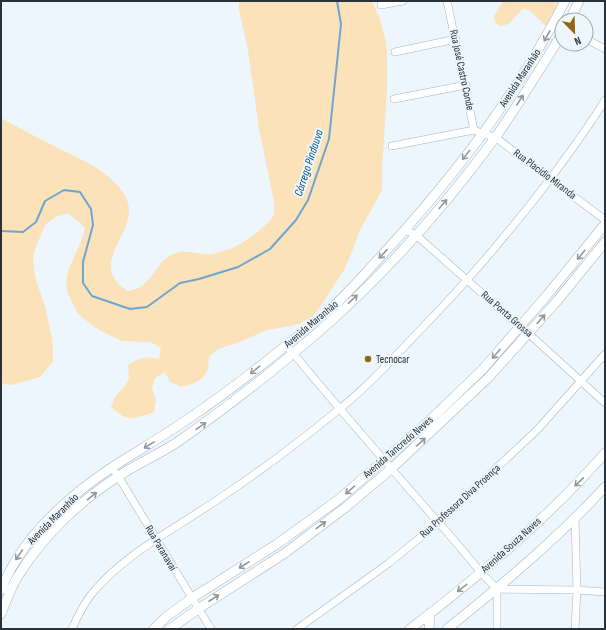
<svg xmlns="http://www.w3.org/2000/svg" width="606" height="630" font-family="'Sofia Sans Condensed',sans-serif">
<rect width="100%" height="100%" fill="#edf6fd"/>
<path fill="#fbe2b9" d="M 239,1 L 372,1 L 380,19 L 386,42 L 387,53 L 387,89 L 383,155 L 382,167 L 382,190 L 359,232 L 354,247 L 344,270 L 318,310 L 310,319 L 299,324 L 264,331 L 240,342 L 218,349 L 209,357 L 208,369 L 202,379 L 192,384 L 181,387 L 170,382 L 165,372 L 155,378 L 152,389 L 156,400 L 154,412 C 134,419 128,423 111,407 L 115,397 L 124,387 L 129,378 L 128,365 C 140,357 145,356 159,359 L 161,348 L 150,342 L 122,341 L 99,330 L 79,315 L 73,304 L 68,294 L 66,282 L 68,271 L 82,239 L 85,228 L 77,220 L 67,213 L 55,217 L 46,224 L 36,246 L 33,257 L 34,269 L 36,281 L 44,302 L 52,338 L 53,350 L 53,362 L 40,377 L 11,385 L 1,383 L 1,118 C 21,129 40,139 60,149 C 84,161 111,172 125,196 C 145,230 82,262 128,291 C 153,287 152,266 171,255 C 184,248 197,255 210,254 C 231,252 249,240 264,226 C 268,223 272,219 274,214 C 275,211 274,206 274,202 L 259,129 L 248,51 L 239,10 Z
M 503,1 L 557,1 L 559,4 L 547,27 L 529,10 L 523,9 C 514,16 513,25 500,26 L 495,22 L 494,16 Z"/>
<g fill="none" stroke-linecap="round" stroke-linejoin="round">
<path stroke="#6da6cf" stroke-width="2" d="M 1,231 L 23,232 L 36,222 L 45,201 L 64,190 L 80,192 L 91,209 L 93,225 L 83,262 L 83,283 L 92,296 L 130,309 L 147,307 L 180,283 L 199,279 L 238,267 L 270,249 L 296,220 L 308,200 L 329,139 L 341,24 L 337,1"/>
<defs>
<path id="minor" d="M 447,1 L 474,130 L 483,134 L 495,137 L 605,220
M 381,5 L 403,1
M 554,23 L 562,26
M 586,39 L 605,49
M 395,52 L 456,39
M 394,99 L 466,85
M 392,146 L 474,130
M 405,230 L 416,235 L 520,327 L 528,333 L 605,403
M 285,345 L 293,353 C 340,410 388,465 437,521 C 458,543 475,568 497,589 L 497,629
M 112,468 L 118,476 L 211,629
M 575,518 L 577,590 L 575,629
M 497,589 L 577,590 L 605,592
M 72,629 C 78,615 85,601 95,590 C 128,552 176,528 217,500 C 259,472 298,443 337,411 C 369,386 396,355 424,326 C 467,282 506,236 544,187 C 565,159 587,130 605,100
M 297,629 L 389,563 L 439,522 L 537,430 L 605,354"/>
<path id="tertiary" d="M 570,20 L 579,1
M 1,590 C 21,539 66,498 111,468 C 137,451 165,435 191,417 C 238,385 282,349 326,313 C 346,296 366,272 384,253 C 454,177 518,93 565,1
M 1,614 C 6,601 12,585 20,573 C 44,535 81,500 119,476 C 138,463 160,454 179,441 C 232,404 282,364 331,321 C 390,268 448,202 495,138 C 519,104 540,69 562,34
M 154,629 L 166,617 L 192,598 L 277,544 L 338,500 L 429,421 L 482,370 L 548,294 L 605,224
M 170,629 L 198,609 L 285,553 L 346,507 L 391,469 L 488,378 L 558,300 L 605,242
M 410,629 C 479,576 547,519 605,453
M 429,629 L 430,613
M 447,629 C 502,585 557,539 605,487"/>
</defs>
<use href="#minor" stroke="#a0b6c7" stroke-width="8"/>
<use href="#tertiary" stroke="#a0b6c7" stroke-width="10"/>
<use href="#minor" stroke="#fff" stroke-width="7"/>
<use href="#tertiary" stroke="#fff" stroke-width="9"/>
</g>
<defs><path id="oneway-shaft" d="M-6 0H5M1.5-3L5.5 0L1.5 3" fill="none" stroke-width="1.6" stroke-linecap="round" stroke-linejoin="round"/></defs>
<g stroke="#94989c">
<use href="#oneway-shaft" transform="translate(547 36) rotate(119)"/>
<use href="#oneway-shaft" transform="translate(520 100) rotate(-57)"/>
<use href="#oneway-shaft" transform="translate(466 155) rotate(129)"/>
<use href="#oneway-shaft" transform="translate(443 204) rotate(-50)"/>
<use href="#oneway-shaft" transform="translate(383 254) rotate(133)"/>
<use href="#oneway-shaft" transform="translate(581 255) rotate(129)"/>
<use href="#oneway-shaft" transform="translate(353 299) rotate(-44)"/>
<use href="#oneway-shaft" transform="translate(541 319) rotate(-48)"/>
<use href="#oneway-shaft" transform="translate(496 354) rotate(131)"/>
<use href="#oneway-shaft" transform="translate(255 370) rotate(141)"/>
<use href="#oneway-shaft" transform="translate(201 426) rotate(-35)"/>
<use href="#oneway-shaft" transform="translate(421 442) rotate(-42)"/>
<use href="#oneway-shaft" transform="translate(149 445) rotate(148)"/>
<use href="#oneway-shaft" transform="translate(579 482) rotate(136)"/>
<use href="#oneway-shaft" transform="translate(350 490) rotate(139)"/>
<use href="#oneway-shaft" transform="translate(92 496) rotate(-39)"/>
<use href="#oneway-shaft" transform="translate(321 525) rotate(-37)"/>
<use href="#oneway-shaft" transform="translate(19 555) rotate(124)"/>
<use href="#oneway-shaft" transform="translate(244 565) rotate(147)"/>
<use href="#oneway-shaft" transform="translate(462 588) rotate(142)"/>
<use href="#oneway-shaft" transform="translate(214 598) rotate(-33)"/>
</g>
<circle fill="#91670f" stroke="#edf6fd" stroke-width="1.5" cx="368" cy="359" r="4"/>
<g text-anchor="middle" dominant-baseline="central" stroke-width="4" stroke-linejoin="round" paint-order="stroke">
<g font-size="11" fill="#293239" stroke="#edf6fd">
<text transform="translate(462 70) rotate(78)">Rua José Castro Conde</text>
<text transform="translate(520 78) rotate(-57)">Avenida Maranhão</text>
<text transform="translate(545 174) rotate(37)">Rua Placídio Miranda</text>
<text transform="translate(507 314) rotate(41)">Rua Ponta Grossa</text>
<text transform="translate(311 324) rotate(-40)">Avenida Maranhão</text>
<text transform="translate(398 447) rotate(-41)">Avenida Tancredo Neves</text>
<text transform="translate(460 501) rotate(-42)">Rua Professora Diva Proença</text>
<text transform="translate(53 519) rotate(-45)">Avenida Maranhão</text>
<text transform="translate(511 545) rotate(-42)">Avenida Souza Naves</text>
<text transform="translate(161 548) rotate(59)">Rua Paranavaí</text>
</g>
<g font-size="11" fill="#293239" stroke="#edf6fd" text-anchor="start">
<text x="376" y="359">Tecnocar</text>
</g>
<g font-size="12" font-style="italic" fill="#0d537b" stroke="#edf6fd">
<text transform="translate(309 163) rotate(-72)">Córrego Pindauva</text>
</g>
</g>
<rect width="606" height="630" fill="none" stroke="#293239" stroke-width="4"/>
<g transform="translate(574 32) rotate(157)"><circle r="19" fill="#edf6fd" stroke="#9fa8af"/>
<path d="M0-3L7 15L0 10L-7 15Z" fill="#91670f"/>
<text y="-6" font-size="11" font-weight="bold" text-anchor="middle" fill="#293239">N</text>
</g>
</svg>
